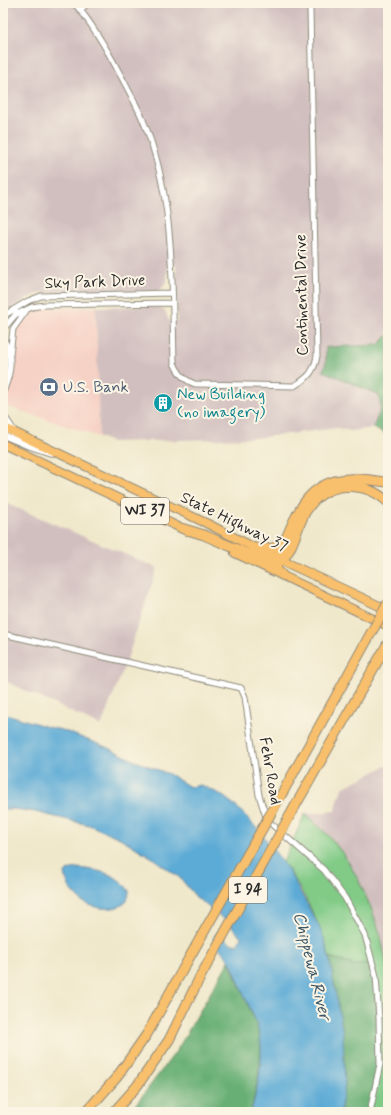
<svg xmlns="http://www.w3.org/2000/svg" width="391" height="1115" font-family="Mynerve,sans-serif">
<rect width="100%" height="100%" fill="#fcf5e5"/>
<filter id="ink" filterUnits="userSpaceOnUse"><feTurbulence type="fractalNoise" baseFrequency=".025" numOctaves="2"/><feDisplacementMap in="SourceGraphic" scale="8" xChannelSelector="R" yChannelSelector="G"/><feConvolveMatrix kernelMatrix="1 2 1 2 8 2 1 2 1" color-interpolation-filters="sRGB"/></filter>
<filter id="wash" filterUnits="userSpaceOnUse"><feTurbulence type="fractalNoise" baseFrequency=".012" numOctaves="4" result="noise"/><feDisplacementMap in="SourceGraphic" scale="16" xChannelSelector="R" yChannelSelector="G"/><feGaussianBlur stdDeviation="0.9" result="paint"/><feColorMatrix in="noise" values="0 0 0 0 0 0 0 0 0 0 0 0 0 0 0 0 0 1.4 0 .05"/><feComposite in="paint" operator="in"/></filter>
<g filter="url(#wash)">
<rect width="100%" height="100%" fill="#f0e8cb"/>
<path fill="#f6d1c5" d="M 96,307 L 99,437 L 3,405 L 3,402 L 11,385 L 16,370 L 15,358 L 12,345 L 13,336 L 18,324 L 24,317 L 40,308 Z"/>
<path fill="#d1bfbf" d="M 3,3 L 388,3 L 388,335 L 378,345 L 326,347 L 326,362 L 323,371 L 379,395 L 381,408 L 373,428 L 351,431 L 337,428 L 255,438 L 112,442 L 99,437 L 96,307 L 150,306 L 159,307 L 165,311 L 169,321 L 177,321 L 176,264 L 168,264 L 167,281 L 161,289 L 157,291 L 40,293 L 27,298 L 3,315 Z
M 3,502 L 157,568 L 126,662 L 101,726 L 3,680 Z
M 388,765 L 388,970 L 380,933 L 371,908 L 358,879 L 344,855 L 330,837 L 305,814 L 335,811 L 342,788 Z"/>
<path fill="#81cb87" stroke="#567b59" d="M 305,814 L 330,837 L 344,855 L 358,879 L 371,908 L 380,933 L 388,970 L 388,1112 L 370,1112 L 372,964 L 355,965 L 329,957 C 321,925 302,888 283,862 Z"/>
<path fill="#68af74" stroke="#4a6d50" d="M 388,335 L 388,435 L 373,428 L 381,408 L 379,395 L 323,371 L 326,362 L 326,347 L 378,345 Z
M 329,957 L 355,965 L 372,964 L 376,977 L 380,1064 L 370,1112 L 340,1112 L 345,1085 Z
M 229,961 L 256,1023 L 260,1037 L 261,1052 L 258,1078 L 251,1112 L 130,1112 L 177,1050 Z"/>
<path fill="#5caad6" stroke="#446a80" d="M 3,713 L 48,727 L 62,730 L 111,749 L 135,761 L 169,774 L 190,787 L 201,785 L 220,794 L 236,806 L 261,833 L 287,868 L 318,924 L 325,941 L 329,957 L 343,1033 L 345,1085 L 340,1112 L 251,1112 C 257,1089 264,1061 260,1036 C 258,1024 252,1013 247,1002 C 242,990 237,977 232,965 C 227,955 217,948 213,938 L 218,932 C 224,937 230,946 238,944 L 241,937 L 230,924 L 197,898 L 180,878 L 151,857 L 120,838 L 89,825 L 35,812 L 15,809 L 3,809 Z
M 76,868 C 97,870 117,872 129,891 C 129,896 128,899 125,903 C 114,913 87,908 78,898 C 71,892 66,882 65,873 L 68,870 Z"/>
</g>
<g filter="url(#ink)">
<g fill="none" stroke-linecap="round" stroke-linejoin="round">
<defs>
<path id="minor" d="M 74,3 C 90,20 103,43 114,63 C 124,82 135,101 143,120 C 175,196 172,282 174,363 C 179,374 184,380 195,384 L 294,386 C 308,378 314,372 317,356 L 310,9 L 308,3
M 80,10 L 88,3
M 15,315 L 32,307 L 44,305 L 172,303
M 3,316 L 28,301 L 41,296 L 172,293
M 3,329 L 17,313
M 10,355 L 13,329 L 26,311
M 3,634 L 241,688 L 245,697 L 259,795 L 267,820 L 324,870 L 345,898 L 365,935 L 376,976 L 379,1019 L 380,1064 L 370,1112"/>
<path id="tertiary" d="M 3,338 C 13,358 11,371 3,391
M 3,415 L 15,433
M 3,435 L 27,445 L 51,453"/>
<path id="primary" d="M 3,427 L 208,524 L 255,548 L 388,610
M 3,444 L 187,531
M 235,553 L 388,626"/>
<path id="motorway" d="M 181,528 L 204,535 L 267,562 C 272,563 277,564 282,560 C 294,548 297,526 306,511 C 325,481 363,479 388,502
M 255,548 C 267,549 277,551 284,539
M 282,575 L 277,570 C 274,559 283,546 287,536 C 299,507 312,481 348,479 C 361,478 375,481 388,482
M 284,790 L 371,633
M 298,801 L 388,643
M 86,1112 L 117,1077 L 147,1034 L 188,960
M 114,1112 L 137,1086 L 169,1040 L 199,979"/>
</defs>
<use href="#minor" stroke="#8e8a7b" stroke-width="7"/>
<use href="#tertiary" stroke="#8e8a7b" stroke-width="8"/>
<use href="#primary" stroke="#8e8a7b" stroke-width="10"/>
<use href="#motorway" stroke="#8e8a7b" stroke-width="11"/>
<use href="#minor" stroke="#fff" stroke-width="5"/>
<use href="#tertiary" stroke="#fff" stroke-width="6"/>
<use href="#primary" stroke="#f8bf6c" stroke-width="8"/>
<use href="#motorway" stroke="#f8bf6c" stroke-width="9"/>
<defs>
<path id="motorway-bridge" d="M 371,633 L 388,603
M 188,960 L 284,790
M 199,979 L 298,801"/>
</defs>
<use href="#motorway-bridge" stroke="#8e8a7b" stroke-width="11" stroke-linecap="butt"/>
<use href="#motorway-bridge" stroke="#f8bf6c" stroke-width="9"/>
</g>
</g>
<defs>
<symbol id="bank-disc" viewBox="-11 -11 22 22"><circle r="9.5" fill="#5c6f8a" stroke="#fcf5e5"/><path d="M-6-4H6V4H-6ZM0-2.3a2.3 2.3 0 1 0 0 4.6a2.3 2.3 0 1 0 0-4.6Z" fill="#fff"/></symbol>
<symbol id="building-disc" viewBox="-11 -11 22 22"><circle r="9.5" fill="#0f9aa8" stroke="#fcf5e5"/><path d="M-4-6H4V6H1V3H-1V6H-4ZM-2.5-4.3h1.7v1.8h-1.7ZM.8-4.3h1.7v1.8H.8ZM-2.5-1h1.7V.8h-1.7ZM.8-1h1.7V.8H.8Z" fill="#fff"/></symbol>
</defs>
<g fill-rule="evenodd">
<use href="#bank-disc" x="38" y="376" width="22" height="22"/>
<use href="#building-disc" x="152" y="392" width="22" height="22"/>
</g>
<g text-anchor="middle" dominant-baseline="central" stroke-width="4" stroke-linejoin="round" paint-order="stroke">
<g fill="#fcf5e5" stroke="#6a6863" stroke-width="1">
<rect x="121" y="498" width="48" height="26" rx="3"/>
<rect x="229" y="877" width="38" height="26" rx="3"/>
</g>
<g font-size="15" font-weight="bold" fill="#2b2b2b">
<text x="145" y="511">WI 37</text>
<text x="248" y="890">I 94</text>
</g>
<g font-size="16" fill="#2b2b2b" stroke="#fcf5e5">
<text transform="translate(95 282) rotate(-2)">Sky Park Drive</text>
<text transform="translate(302 295) rotate(-91)">Continental Drive</text>
<text transform="translate(234 522) rotate(26)">State Highway 37</text>
<text transform="translate(270 771) rotate(80)">Fehr Road</text>
</g>
<g font-size="16" fill="#4e5e75" stroke="#fcf5e5" text-anchor="start">
<text x="63" y="387">U.S. Bank</text>
</g>
<g font-size="16" fill="#0d838f" stroke="#fcf5e5" text-anchor="start">
<text x="177" y="394">New Building<tspan x="177" dy="18">(no imagery)</tspan></text>
</g>
<g font-size="17" font-style="italic" fill="#3c5767" stroke="#fcf5e5">
<text transform="translate(312 966) rotate(76)">Chippewa River</text>
</g>
</g>
<rect width="391" height="1115" fill="none" stroke="#fcf5e5" stroke-width="16"/>
</svg>
